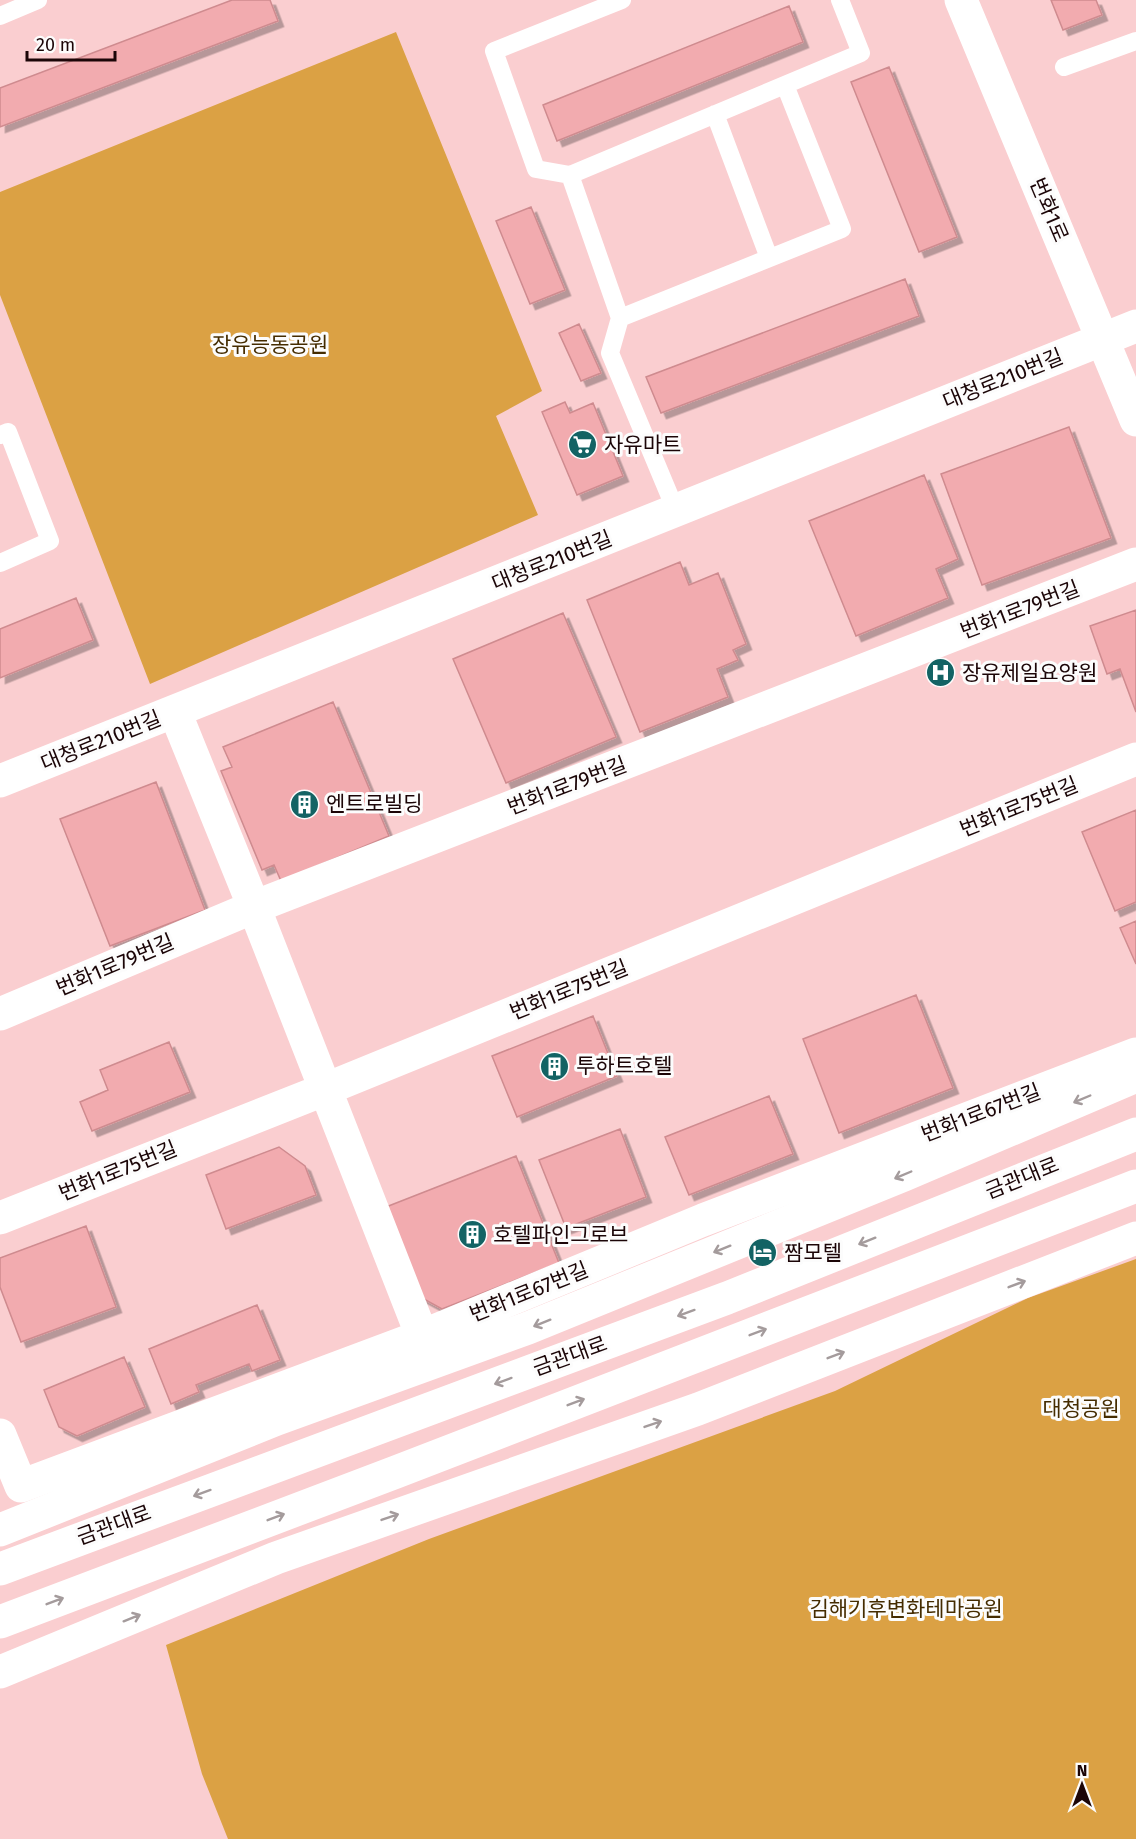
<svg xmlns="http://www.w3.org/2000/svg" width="1136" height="1839" font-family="'Fira Sans','Noto Sans KR',sans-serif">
<defs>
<filter id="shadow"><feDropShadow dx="5.5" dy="5.5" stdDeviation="0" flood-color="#0004"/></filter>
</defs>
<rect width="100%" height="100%" fill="#faced0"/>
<path fill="#dba144" d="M 396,32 L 542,391 L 496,416 L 538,515 L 150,684 L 0,295 L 0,192 Z
M 1136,1259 L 1136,1839 L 228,1839 L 202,1774 L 166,1645 L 429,1539 L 835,1391 L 1028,1298 Z"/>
<path fill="#f2abaf" stroke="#cf8b8f" stroke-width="1.5" filter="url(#shadow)" d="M 232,0 L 270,0 L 278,21 L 0,127 L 0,88 Z
M 1051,0 L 1096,0 L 1102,15 L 1063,30 Z
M 789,6 L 803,42 L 557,141 L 543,105 Z
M 889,67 L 957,237 L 919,252 L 851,82 Z
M 531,207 L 565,290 L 530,304 L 496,221 Z
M 905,279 L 919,316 L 661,413 L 646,377 Z
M 579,324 L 601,373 L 581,381 L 559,333 Z
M 565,402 L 570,413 L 593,403 L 623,476 L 577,495 L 542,412 Z
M 1069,427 L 1111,538 L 982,585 L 941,474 Z
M 924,475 L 958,559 L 936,569 L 948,598 L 856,636 L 809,521 Z
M 680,562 L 689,585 L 718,573 L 746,644 L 733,650 L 738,660 L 717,669 L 728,697 L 640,732 L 587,600 Z
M 76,598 L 93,640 L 0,678 L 0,629 Z
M 1136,610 L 1136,712 L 1120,669 L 1107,674 L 1090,626 Z
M 563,613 L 616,737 L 506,783 L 453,659 Z
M 333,702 L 389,836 L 281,881 L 274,865 L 262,870 L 221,771 L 232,767 L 223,747 Z
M 156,782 L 205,910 L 110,946 L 60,819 Z
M 1136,810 L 1136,902 L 1115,911 L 1082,832 Z
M 1136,921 L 1136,964 L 1120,928 Z
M 916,995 L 953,1088 L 839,1133 L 803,1039 Z
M 593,1016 L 617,1076 L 517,1117 L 492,1056 Z
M 169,1042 L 190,1092 L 92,1131 L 80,1102 L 108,1090 L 100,1070 Z
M 769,1096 L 793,1154 L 689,1195 L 665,1137 Z
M 620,1129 L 646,1197 L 566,1228 L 539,1160 Z
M 279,1147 L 305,1166 L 316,1195 L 226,1229 L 206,1175 Z
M 516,1156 L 559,1263 L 442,1309 L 422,1298 L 386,1207 Z
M 86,1226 L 116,1307 L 21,1342 L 0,1287 L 0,1258 Z
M 257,1305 L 280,1360 L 252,1371 L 249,1364 L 196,1385 L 199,1392 L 171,1404 L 149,1349 Z
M 124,1357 L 145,1407 L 77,1436 L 59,1427 L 44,1390 Z"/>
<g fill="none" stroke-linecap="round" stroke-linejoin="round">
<path stroke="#fff" stroke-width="18" d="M 622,0 L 494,51 L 536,169 L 570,175 L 861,53 L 840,0
M 0,16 L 38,0
M 1064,67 L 1136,41
M 715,114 L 769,258
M 570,175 L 620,318 L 610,353 L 676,511
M 620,318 L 842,229 L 785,85
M 0,435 L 8,432 L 50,541 L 0,563"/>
<path stroke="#fff" stroke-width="33" d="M 175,712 L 254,907 L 422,1336
M 0,781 L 1136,326
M 0,1014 L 254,907 L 1136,564
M 0,1218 L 326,1089 L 1136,759
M 0,1435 L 21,1486 L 422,1336 L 703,1220 L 1136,1054"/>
<path stroke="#fff" stroke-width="33" d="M 961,0 L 1136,420"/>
<path stroke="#fff" stroke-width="33" d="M 0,1530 L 277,1419 L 528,1328 L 904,1175 L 1136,1076
M 0,1569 L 727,1298 L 1136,1134
M 0,1622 L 396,1472 L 1136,1186
M 0,1672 L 276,1558 L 698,1409 L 1136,1238"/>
</g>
<defs><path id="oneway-shaft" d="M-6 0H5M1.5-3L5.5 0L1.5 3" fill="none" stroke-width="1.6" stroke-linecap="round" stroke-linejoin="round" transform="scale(1.5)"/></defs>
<g stroke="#a49b9c">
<use href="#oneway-shaft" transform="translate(1082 1099) rotate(157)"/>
<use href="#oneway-shaft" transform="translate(903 1175) rotate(157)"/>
<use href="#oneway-shaft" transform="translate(867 1241) rotate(158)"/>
<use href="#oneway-shaft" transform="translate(722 1249) rotate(158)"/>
<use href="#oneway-shaft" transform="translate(1017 1284) rotate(-21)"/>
<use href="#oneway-shaft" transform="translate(686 1313) rotate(160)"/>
<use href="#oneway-shaft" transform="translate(542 1323) rotate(158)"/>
<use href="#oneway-shaft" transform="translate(758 1332) rotate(-21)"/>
<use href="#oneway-shaft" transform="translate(836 1355) rotate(-21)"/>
<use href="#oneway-shaft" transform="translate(503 1381) rotate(160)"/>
<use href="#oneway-shaft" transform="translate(576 1402) rotate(-21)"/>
<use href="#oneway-shaft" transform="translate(653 1424) rotate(-19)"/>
<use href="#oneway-shaft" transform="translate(202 1493) rotate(160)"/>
<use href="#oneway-shaft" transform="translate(276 1517) rotate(-21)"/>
<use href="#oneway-shaft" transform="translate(390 1517) rotate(-19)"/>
<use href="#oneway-shaft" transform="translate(55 1601) rotate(-21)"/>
<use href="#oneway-shaft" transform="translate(132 1618) rotate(-22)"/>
</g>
<defs>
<symbol id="supermarket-disc" viewBox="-11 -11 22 22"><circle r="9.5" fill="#136364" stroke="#fcfcfc"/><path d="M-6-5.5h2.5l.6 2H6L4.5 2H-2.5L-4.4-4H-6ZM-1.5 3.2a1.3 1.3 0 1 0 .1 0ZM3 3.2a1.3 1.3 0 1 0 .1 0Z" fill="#fff"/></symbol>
<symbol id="hospital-disc" viewBox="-11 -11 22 22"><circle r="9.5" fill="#136364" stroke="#fcfcfc"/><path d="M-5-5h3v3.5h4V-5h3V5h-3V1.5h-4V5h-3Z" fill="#fff"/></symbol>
<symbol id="building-disc" viewBox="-11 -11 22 22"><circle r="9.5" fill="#136364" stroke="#fcfcfc"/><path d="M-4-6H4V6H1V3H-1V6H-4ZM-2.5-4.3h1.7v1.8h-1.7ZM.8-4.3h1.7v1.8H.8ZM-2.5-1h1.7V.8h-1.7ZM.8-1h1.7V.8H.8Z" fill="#fff"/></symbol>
<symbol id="hotel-disc" viewBox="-11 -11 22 22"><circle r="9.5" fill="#136364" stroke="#fcfcfc"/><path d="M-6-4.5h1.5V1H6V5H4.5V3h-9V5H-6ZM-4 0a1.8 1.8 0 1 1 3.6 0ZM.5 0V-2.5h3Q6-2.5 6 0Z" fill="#fff"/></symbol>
</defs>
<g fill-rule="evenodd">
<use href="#supermarket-disc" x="566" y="428" width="33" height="33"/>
<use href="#hospital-disc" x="924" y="656" width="33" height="33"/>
<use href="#building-disc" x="288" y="788" width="33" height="33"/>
<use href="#building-disc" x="538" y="1050" width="33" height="33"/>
<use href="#building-disc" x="456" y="1218" width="33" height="33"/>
<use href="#hotel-disc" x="746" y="1236" width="33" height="33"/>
</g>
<g text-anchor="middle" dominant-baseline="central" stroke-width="6" stroke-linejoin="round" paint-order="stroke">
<g font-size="21" fill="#1b0507" stroke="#fcfcfc">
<text transform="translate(1049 210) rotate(67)">번화1로</text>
<text transform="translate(1003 379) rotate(-22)">대청로210번길</text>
<text transform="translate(552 561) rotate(-22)">대청로210번길</text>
<text transform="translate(1020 610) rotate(-21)">번화1로79번길</text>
<text transform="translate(101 741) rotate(-22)">대청로210번길</text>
<text transform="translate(567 786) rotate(-21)">번화1로79번길</text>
<text transform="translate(1019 807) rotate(-22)">번화1로75번길</text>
<text transform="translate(115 965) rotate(-23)">번화1로79번길</text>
<text transform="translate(569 990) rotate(-22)">번화1로75번길</text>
<text transform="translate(981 1113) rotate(-21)">번화1로67번길</text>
<text transform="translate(118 1171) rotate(-22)">번화1로75번길</text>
<text transform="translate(1022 1178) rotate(-22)">금관대로</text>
<text transform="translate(529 1292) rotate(-22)">번화1로67번길</text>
<text transform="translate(570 1356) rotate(-20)">금관대로</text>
<text transform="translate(114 1525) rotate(-20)">금관대로</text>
</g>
<g font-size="21" fill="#452c00" stroke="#fcfcfc">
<text x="270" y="345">장유능동공원</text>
<text x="1081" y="1409">대청공원</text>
<text x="906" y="1609">김해기후변화테마공원</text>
</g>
<g font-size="21" fill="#1b0507" stroke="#fcfcfc" text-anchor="start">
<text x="604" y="445">자유마트</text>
<text x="962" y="673">장유제일요양원</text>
<text x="326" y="804">엔트로빌딩</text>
<text x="576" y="1066">투하트호텔</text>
<text x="493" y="1235">호텔파인그로브</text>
<text x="784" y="1253">짬모텔</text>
</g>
</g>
<g transform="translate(1082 1785)" stroke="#fcfcfc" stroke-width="4.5" paint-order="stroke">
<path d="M0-4.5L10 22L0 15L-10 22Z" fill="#1b0507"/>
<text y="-9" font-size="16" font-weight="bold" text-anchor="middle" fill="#1b0507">N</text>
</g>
<path d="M27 51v9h88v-9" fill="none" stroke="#1b0507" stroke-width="3"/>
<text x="36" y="51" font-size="18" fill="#1b0507" stroke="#fcfcfc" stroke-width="4.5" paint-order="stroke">20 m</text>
</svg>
